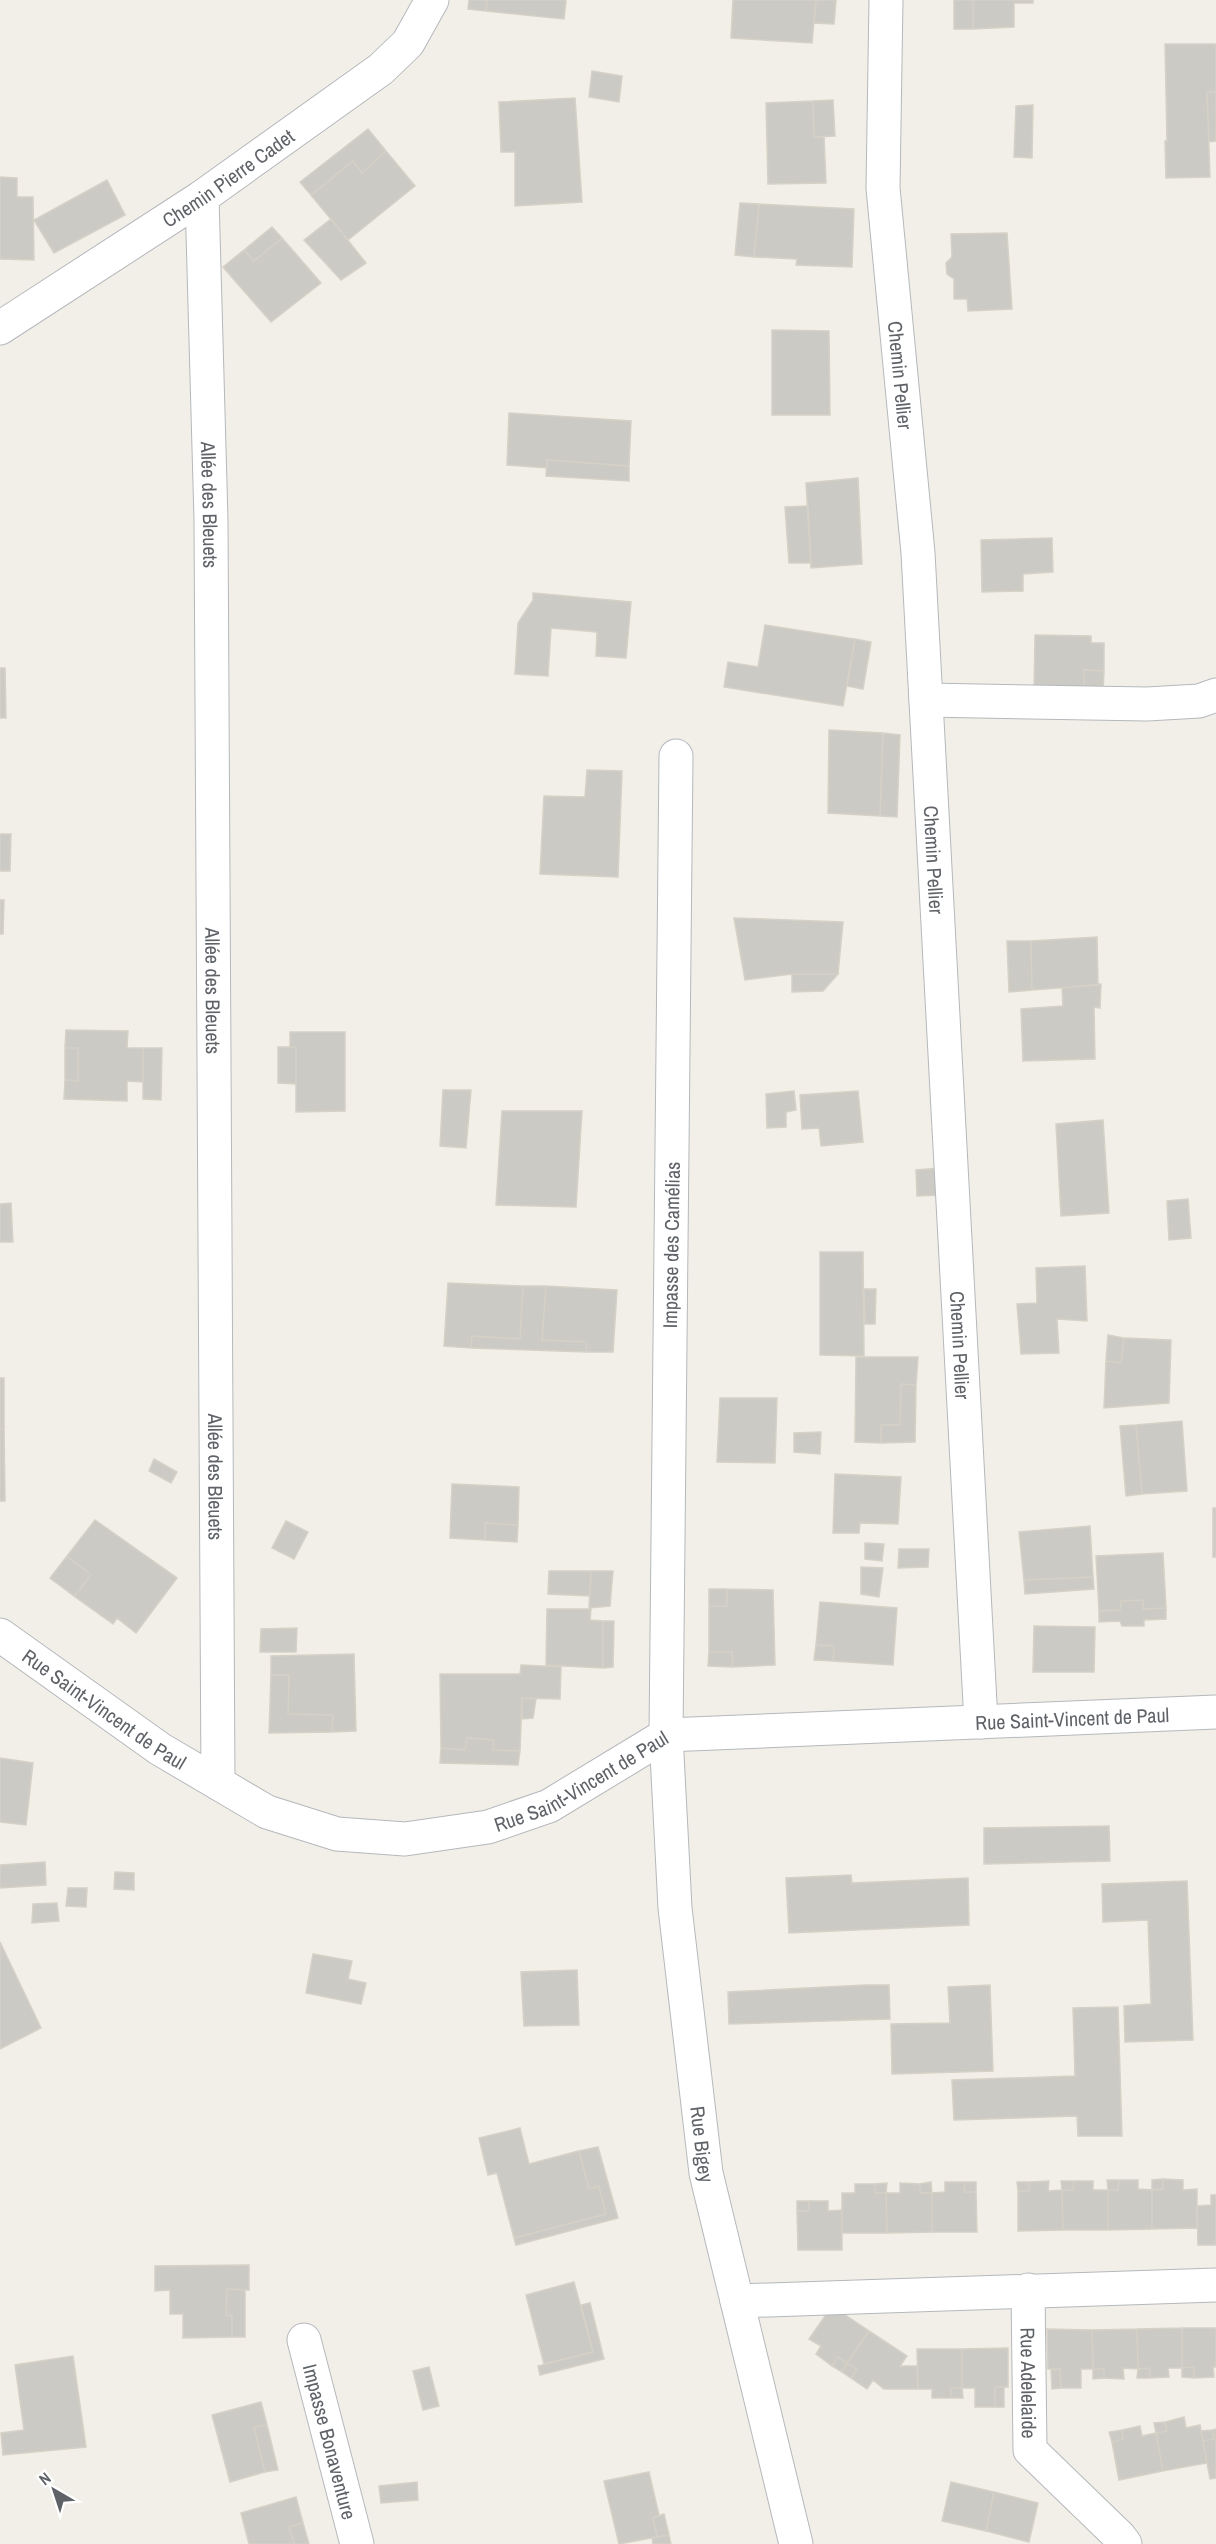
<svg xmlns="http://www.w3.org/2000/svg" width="1216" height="2544" font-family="'Archivo Narrow',sans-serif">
<rect width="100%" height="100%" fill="#f1efe8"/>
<path fill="#cccac5" stroke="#d6d1c6" stroke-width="1.5" d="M 469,0 L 487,0 L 486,11 L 468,9 Z
M 487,0 L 566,0 L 564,19 L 486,11 Z
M 733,0 L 816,0 L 812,43 L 731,38 Z
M 816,0 L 836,0 L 834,24 L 814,23 Z
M 954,0 L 973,0 L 973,29 L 954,29 Z
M 973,0 L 1033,0 L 1033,3 L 1014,3 L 1014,27 L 973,29 Z
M 1165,44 L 1216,44 L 1216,92 L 1207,92 L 1210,177 L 1166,178 L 1165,141 L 1167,141 Z
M 592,71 L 622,76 L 619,102 L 589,97 Z
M 1207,92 L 1216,92 L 1216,141 L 1209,142 Z
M 575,98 L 582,202 L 515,206 L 515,152 L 501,152 L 499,102 Z
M 833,100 L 835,136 L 814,137 L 813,101 Z
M 813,101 L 814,137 L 824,137 L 826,183 L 768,184 L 766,103 Z
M 1033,105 L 1032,158 L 1014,157 L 1016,106 Z
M 368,129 L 386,151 L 362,173 L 353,161 L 311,195 L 300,182 Z
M 386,151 L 415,186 L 348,240 L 311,195 L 353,161 L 362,173 Z
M 0,177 L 17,178 L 17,197 L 33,197 L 34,260 L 0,259 Z
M 107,180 L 125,215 L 54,253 L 34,220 Z
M 740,203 L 759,204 L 754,257 L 735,255 Z
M 759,204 L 854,209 L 852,267 L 796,265 L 797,259 L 754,257 Z
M 331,219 L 366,263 L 341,280 L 304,240 Z
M 272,227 L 282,238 L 254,261 L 244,250 Z
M 1007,233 L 1012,309 L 968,311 L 967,299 L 954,299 L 954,279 L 947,274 L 946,263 L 952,257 L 951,234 Z
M 282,238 L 321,283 L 271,322 L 223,267 L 244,250 L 254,261 Z
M 772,330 L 829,331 L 830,415 L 772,415 Z
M 509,413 L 631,421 L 629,466 L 547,460 L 547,468 L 507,465 Z
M 547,460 L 629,466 L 629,481 L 546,476 Z
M 858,478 L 862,564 L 811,568 L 806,483 Z
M 808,506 L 811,563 L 789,563 L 785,507 Z
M 1052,538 L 1053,572 L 1023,574 L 1023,591 L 982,592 L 981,540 Z
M 533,593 L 631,602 L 626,658 L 596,656 L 597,632 L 551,628 L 548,676 L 515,674 L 518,623 L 533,600 Z
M 765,625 L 855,639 L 843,706 L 724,687 L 728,662 L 758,667 Z
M 1035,635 L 1091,636 L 1091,643 L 1104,643 L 1104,671 L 1084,670 L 1084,692 L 1034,692 Z
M 855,639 L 871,642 L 863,689 L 847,686 Z
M 0,668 L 5,668 L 6,718 L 0,718 Z
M 1084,670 L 1104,671 L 1103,691 L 1084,692 Z
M 829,730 L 883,733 L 880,816 L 828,813 Z
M 883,733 L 900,735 L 897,817 L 880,816 Z
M 587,770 L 622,771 L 618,877 L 540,874 L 544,796 L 585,797 Z
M 0,834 L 11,834 L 10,871 L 0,871 Z
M 0,900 L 4,900 L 3,934 L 0,934 Z
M 734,918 L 843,922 L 838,974 L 792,974 L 745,980 Z
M 1097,937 L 1098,985 L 1032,990 L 1031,941 Z
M 1007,941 L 1031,941 L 1032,990 L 1009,992 Z
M 792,974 L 838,974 L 823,991 L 792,992 Z
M 1101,984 L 1100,1008 L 1094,1007 L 1095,1059 L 1023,1061 L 1021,1009 L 1063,1006 L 1062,988 Z
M 66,1030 L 128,1031 L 127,1048 L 143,1048 L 143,1082 L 127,1081 L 127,1101 L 64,1099 L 65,1080 L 78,1081 L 78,1048 L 65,1048 Z
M 290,1032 L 345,1032 L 345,1111 L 296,1112 L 296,1047 L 290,1047 Z
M 278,1047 L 296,1047 L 296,1084 L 278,1083 Z
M 65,1048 L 78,1048 L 78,1081 L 65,1080 Z
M 143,1048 L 162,1048 L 161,1100 L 143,1099 Z
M 443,1090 L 471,1090 L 466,1148 L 440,1146 Z
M 794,1091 L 796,1110 L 786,1112 L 786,1127 L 767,1128 L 766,1094 Z
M 858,1091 L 863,1142 L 821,1146 L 819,1128 L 802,1129 L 800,1095 Z
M 502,1111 L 582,1111 L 576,1207 L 496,1205 Z
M 1103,1120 L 1109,1213 L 1061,1216 L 1056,1124 Z
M 940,1168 L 940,1195 L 917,1196 L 916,1170 Z
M 1188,1199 L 1191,1238 L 1169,1240 L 1167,1201 Z
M 11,1203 L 13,1242 L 0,1242 L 0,1204 Z
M 820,1252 L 863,1252 L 864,1356 L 820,1355 Z
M 1085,1266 L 1087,1321 L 1057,1319 L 1059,1353 L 1021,1354 L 1017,1304 L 1037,1303 L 1036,1268 Z
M 448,1283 L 523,1286 L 520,1339 L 472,1336 L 471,1348 L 444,1346 Z
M 523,1286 L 546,1286 L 542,1340 L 587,1342 L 586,1352 L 471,1348 L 472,1336 L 520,1339 Z
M 546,1286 L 617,1290 L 613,1352 L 586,1352 L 587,1342 L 542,1340 Z
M 864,1289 L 876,1289 L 875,1324 L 865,1324 Z
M 1108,1335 L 1124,1338 L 1121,1363 L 1106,1361 Z
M 1124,1338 L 1171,1340 L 1169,1403 L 1104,1408 L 1106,1361 L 1121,1363 Z
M 856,1357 L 918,1357 L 916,1385 L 901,1384 L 900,1425 L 881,1425 L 881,1443 L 855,1442 Z
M 0,1378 L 4,1378 L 4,1429 L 0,1429 Z
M 901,1384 L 916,1385 L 915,1442 L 881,1443 L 881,1425 L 900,1425 Z
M 720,1398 L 777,1398 L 775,1463 L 717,1462 Z
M 1182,1421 L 1187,1491 L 1142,1494 L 1136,1425 Z
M 1136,1425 L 1142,1494 L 1126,1496 L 1120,1426 Z
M 0,1429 L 4,1429 L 5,1501 L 0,1501 Z
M 821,1432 L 820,1454 L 794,1452 L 794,1433 Z
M 154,1459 L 177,1472 L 171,1483 L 149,1471 Z
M 835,1474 L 901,1477 L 898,1524 L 860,1523 L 859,1533 L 833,1533 Z
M 452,1484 L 519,1487 L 518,1525 L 485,1523 L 485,1540 L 450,1538 Z
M 1213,1508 L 1216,1508 L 1216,1557 L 1213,1557 Z
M 95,1520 L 177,1578 L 136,1633 L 117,1618 L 113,1624 L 74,1596 L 91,1575 L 67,1556 Z
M 286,1521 L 308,1532 L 294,1559 L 272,1548 Z
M 485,1523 L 518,1525 L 517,1542 L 485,1540 Z
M 1090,1526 L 1093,1577 L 1024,1580 L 1019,1532 Z
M 865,1543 L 884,1544 L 882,1561 L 865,1559 Z
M 899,1549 L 929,1549 L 928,1567 L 898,1568 Z
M 1163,1553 L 1166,1608 L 1143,1609 L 1143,1600 L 1121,1601 L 1120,1610 L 1099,1611 L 1096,1556 Z
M 67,1556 L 91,1575 L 74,1596 L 50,1578 Z
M 861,1567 L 883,1568 L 879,1597 L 861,1594 Z
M 549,1571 L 591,1571 L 590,1596 L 548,1594 Z
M 591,1571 L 613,1571 L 610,1606 L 589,1608 Z
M 1093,1577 L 1094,1589 L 1025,1594 L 1024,1580 Z
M 709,1589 L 727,1589 L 727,1606 L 709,1606 Z
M 727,1589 L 773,1590 L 775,1665 L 733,1667 L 732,1652 L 709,1652 L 709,1606 L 727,1606 Z
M 1143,1600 L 1143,1609 L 1166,1608 L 1166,1619 L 1144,1620 L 1144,1626 L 1122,1626 L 1120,1621 L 1099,1622 L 1099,1611 L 1120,1610 L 1121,1601 Z
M 820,1602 L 897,1608 L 893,1665 L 833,1661 L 834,1646 L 816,1645 Z
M 547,1609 L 591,1609 L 590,1620 L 603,1621 L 603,1668 L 546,1665 Z
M 603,1621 L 614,1621 L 613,1667 L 603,1668 Z
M 1034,1626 L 1095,1627 L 1094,1672 L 1033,1672 Z
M 297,1628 L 296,1652 L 260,1652 L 261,1629 Z
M 816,1645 L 834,1646 L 833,1661 L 814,1660 Z
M 709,1652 L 732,1652 L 733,1667 L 708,1666 Z
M 354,1654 L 356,1731 L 332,1732 L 333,1715 L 288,1714 L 289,1675 L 271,1675 L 271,1656 Z
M 521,1665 L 561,1667 L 560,1699 L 522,1698 L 520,1751 L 493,1750 L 494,1740 L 467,1738 L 465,1750 L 441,1748 L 440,1674 L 520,1674 Z
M 271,1675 L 289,1675 L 288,1714 L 333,1715 L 332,1732 L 269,1733 Z
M 522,1698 L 536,1699 L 533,1718 L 522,1719 Z
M 467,1738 L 494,1740 L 493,1750 L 520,1751 L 518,1765 L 440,1763 L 441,1748 L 465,1750 Z
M 0,1758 L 33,1763 L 26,1825 L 0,1822 Z
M 1109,1826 L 1110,1861 L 984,1864 L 984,1828 Z
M 45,1862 L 46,1885 L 0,1888 L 0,1865 Z
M 115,1872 L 134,1873 L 134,1890 L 114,1889 Z
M 851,1875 L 852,1883 L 968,1878 L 969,1925 L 789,1933 L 786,1878 Z
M 1187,1881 L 1193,2040 L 1125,2042 L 1124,2006 L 1151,2004 L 1148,1920 L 1103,1922 L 1102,1884 Z
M 68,1888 L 87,1888 L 86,1907 L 66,1906 Z
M 57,1903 L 59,1921 L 32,1923 L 33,1904 Z
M 0,1942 L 41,2028 L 0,2049 Z
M 313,1954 L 352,1961 L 348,1979 L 366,1983 L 361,2004 L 306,1993 Z
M 577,1970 L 579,2025 L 524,2026 L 521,1972 Z
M 865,1985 L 889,1985 L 890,2019 L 729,2024 L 728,1992 Z
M 990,1985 L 993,2071 L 892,2074 L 891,2024 L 950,2023 L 948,1987 Z
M 1118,2007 L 1122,2136 L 1078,2136 L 1077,2116 L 954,2120 L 952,2080 L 1075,2076 L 1073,2008 Z
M 520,2128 L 529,2164 L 579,2151 L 589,2189 L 599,2186 L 606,2214 L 514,2238 L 497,2173 L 488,2175 L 479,2138 Z
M 598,2147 L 618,2218 L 516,2245 L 514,2238 L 606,2214 L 599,2186 L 589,2189 L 579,2151 Z
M 1163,2179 L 1163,2189 L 1152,2190 L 1152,2180 Z
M 1163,2179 L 1183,2180 L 1183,2190 L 1197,2189 L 1197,2228 L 1152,2229 L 1152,2190 L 1163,2189 Z
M 1107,2180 L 1119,2180 L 1118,2190 L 1108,2190 Z
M 1119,2180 L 1138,2180 L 1138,2189 L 1152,2190 L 1152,2229 L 1108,2230 L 1108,2190 L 1118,2190 Z
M 1049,2181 L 1048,2191 L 1062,2190 L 1063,2230 L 1018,2231 L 1018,2191 L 1029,2191 L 1029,2182 Z
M 1061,2181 L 1074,2181 L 1073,2190 L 1062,2190 Z
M 1074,2181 L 1093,2181 L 1093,2190 L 1108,2190 L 1108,2230 L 1063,2230 L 1062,2190 L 1073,2190 Z
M 931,2182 L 932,2193 L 920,2193 L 920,2184 Z
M 945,2182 L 965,2182 L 964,2192 L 976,2192 L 977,2232 L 932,2232 L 932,2193 L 945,2192 Z
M 965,2182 L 976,2182 L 976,2192 L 964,2192 Z
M 1017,2182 L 1029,2182 L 1029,2191 L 1018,2191 Z
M 887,2183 L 886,2193 L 875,2193 L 875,2184 Z
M 900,2183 L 920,2184 L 920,2193 L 932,2193 L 932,2232 L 887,2233 L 886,2193 L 900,2193 Z
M 855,2184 L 875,2184 L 875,2193 L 886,2193 L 887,2233 L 842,2233 L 842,2193 L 855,2193 Z
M 1211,2195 L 1216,2195 L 1216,2245 L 1198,2245 L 1197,2206 L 1211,2205 Z
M 797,2201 L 809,2201 L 809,2211 L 797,2211 Z
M 809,2201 L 828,2201 L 828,2211 L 842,2210 L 842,2250 L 798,2250 L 797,2211 L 809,2211 Z
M 249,2265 L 249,2290 L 227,2289 L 226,2315 L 232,2316 L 232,2337 L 183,2338 L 183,2314 L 170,2314 L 170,2290 L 155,2291 L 155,2266 Z
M 574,2282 L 593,2352 L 544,2364 L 526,2295 Z
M 227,2289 L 245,2290 L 245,2337 L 232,2337 L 232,2316 L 226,2315 Z
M 590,2303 L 604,2359 L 540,2375 L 538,2366 L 593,2352 L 581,2305 Z
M 832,2306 L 869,2331 L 847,2363 L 838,2357 L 832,2366 L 816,2354 L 821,2346 L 809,2339 Z
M 1182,2328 L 1182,2368 L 1168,2368 L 1169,2377 L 1150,2378 L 1149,2368 L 1138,2369 L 1137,2329 Z
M 1182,2328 L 1216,2328 L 1216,2367 L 1213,2367 L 1214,2377 L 1194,2378 L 1194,2367 L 1182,2368 Z
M 1047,2329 L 1092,2330 L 1093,2369 L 1081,2369 L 1081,2388 L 1061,2388 L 1060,2369 L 1048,2369 Z
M 1137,2329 L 1138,2369 L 1123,2368 L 1124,2379 L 1104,2378 L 1104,2369 L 1093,2369 L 1092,2330 Z
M 869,2331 L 907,2356 L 900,2366 L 917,2366 L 918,2389 L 884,2389 L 873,2380 L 867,2389 L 851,2378 L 857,2370 L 847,2363 Z
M 1008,2348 L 1008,2387 L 995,2387 L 995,2407 L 975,2407 L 975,2388 L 962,2388 L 962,2349 Z
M 917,2349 L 962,2349 L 962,2388 L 951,2388 L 951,2398 L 932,2398 L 932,2389 L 918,2389 Z
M 73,2356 L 86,2447 L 3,2455 L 1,2433 L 24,2430 L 15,2365 Z
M 838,2357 L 847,2363 L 842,2372 L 832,2366 Z
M 847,2363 L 857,2370 L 851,2378 L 842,2372 Z
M 429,2367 L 439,2406 L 423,2410 L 413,2371 Z
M 1194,2367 L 1194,2378 L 1182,2377 L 1182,2368 Z
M 1149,2368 L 1150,2378 L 1137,2378 L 1138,2369 Z
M 1060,2369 L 1061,2388 L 1052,2389 L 1051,2370 Z
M 1093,2369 L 1104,2369 L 1104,2378 L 1093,2379 Z
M 995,2387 L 1004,2387 L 1004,2407 L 995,2407 Z
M 951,2388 L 962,2388 L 963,2398 L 951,2398 Z
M 261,2402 L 267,2425 L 254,2427 L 265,2472 L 230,2482 L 212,2415 Z
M 1184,2417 L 1186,2428 L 1200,2425 L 1207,2463 L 1163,2471 L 1156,2433 L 1167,2431 L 1165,2422 Z
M 1165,2422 L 1167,2431 L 1156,2433 L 1154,2423 Z
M 267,2425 L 278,2470 L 265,2472 L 254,2427 Z
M 1140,2426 L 1142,2436 L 1156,2433 L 1163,2471 L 1119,2480 L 1112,2442 L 1123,2439 L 1122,2430 Z
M 1216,2429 L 1216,2478 L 1210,2479 L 1203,2441 L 1214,2439 L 1212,2430 Z
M 1122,2430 L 1123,2439 L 1112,2442 L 1109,2432 Z
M 1212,2430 L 1214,2439 L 1203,2441 L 1201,2431 Z
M 649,2472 L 659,2515 L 653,2518 L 657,2537 L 619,2544 L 604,2481 Z
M 417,2482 L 418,2500 L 381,2503 L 379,2486 Z
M 951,2482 L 994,2492 L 986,2531 L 942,2521 Z
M 994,2492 L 1038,2503 L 1029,2542 L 986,2531 Z
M 296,2497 L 303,2523 L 289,2527 L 294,2544 L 249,2544 L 241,2513 Z
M 664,2514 L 669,2535 L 657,2537 L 653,2518 Z
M 303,2523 L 309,2544 L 294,2544 L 289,2527 Z
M 669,2535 L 671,2544 L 653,2544 L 652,2538 Z"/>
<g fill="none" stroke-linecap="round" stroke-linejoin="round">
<defs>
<g id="minor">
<path id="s1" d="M 886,0 L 883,188 L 918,553 L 981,1722"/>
<path id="s2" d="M 202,197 L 211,520 L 218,1783"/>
<path id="s3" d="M 0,328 L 202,197 L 381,69 L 408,43 L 432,0"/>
<path d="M 926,700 L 1147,704 L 1199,701 L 1216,695"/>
<path id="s4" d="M 676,756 L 666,1735 L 675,1908 L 706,2173 L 796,2544"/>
<path id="s5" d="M 0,1635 L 160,1749 L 267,1812 L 337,1834 L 405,1839 L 488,1827 L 549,1806 L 666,1735 L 1216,1712"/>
<path id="s6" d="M 1028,2290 L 1030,2450 L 1119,2536 L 1125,2544"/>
<path d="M 737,2301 L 1216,2285"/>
<path id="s7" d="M 304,2340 L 357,2544"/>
</g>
</defs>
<use href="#minor" stroke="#b5b8bc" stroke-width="35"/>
<use href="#minor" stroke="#fff" stroke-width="33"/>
</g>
<g text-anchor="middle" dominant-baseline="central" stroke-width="6" stroke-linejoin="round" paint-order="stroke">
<g font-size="20" fill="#5f6368" stroke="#fff">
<text stroke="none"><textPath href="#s3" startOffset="273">Chemin Pierre Cadet</textPath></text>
<text stroke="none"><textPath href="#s1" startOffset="376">Chemin Pellier</textPath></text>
<text stroke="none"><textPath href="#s2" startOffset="308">Allée des Bleuets</textPath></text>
<text stroke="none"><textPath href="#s1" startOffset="862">Chemin Pellier</textPath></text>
<text stroke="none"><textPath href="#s2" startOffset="794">Allée des Bleuets</textPath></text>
<text transform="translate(671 1245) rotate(-89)">Impasse des Camélias</text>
<text stroke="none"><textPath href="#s1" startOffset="1348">Chemin Pellier</textPath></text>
<text stroke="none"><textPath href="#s2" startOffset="1280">Allée des Bleuets</textPath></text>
<text stroke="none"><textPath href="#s5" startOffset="128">Rue Saint-Vincent de Paul</textPath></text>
<text stroke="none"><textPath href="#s5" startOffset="1154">Rue Saint-Vincent de Paul</textPath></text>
<text stroke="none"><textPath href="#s5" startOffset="650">Rue Saint-Vincent de Paul</textPath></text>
<text stroke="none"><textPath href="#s4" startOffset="1390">Rue Bigey</textPath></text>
<text stroke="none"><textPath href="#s6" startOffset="93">Rue Adelelaide</textPath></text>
<text stroke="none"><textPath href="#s7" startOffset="105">Impasse Bonaventure</textPath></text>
</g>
</g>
<g transform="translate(54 2490) rotate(321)" stroke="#ffffff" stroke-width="4.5" paint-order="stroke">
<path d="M0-4.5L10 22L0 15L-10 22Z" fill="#5f6368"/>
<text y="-9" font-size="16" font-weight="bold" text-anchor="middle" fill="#5f6368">N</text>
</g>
</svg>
